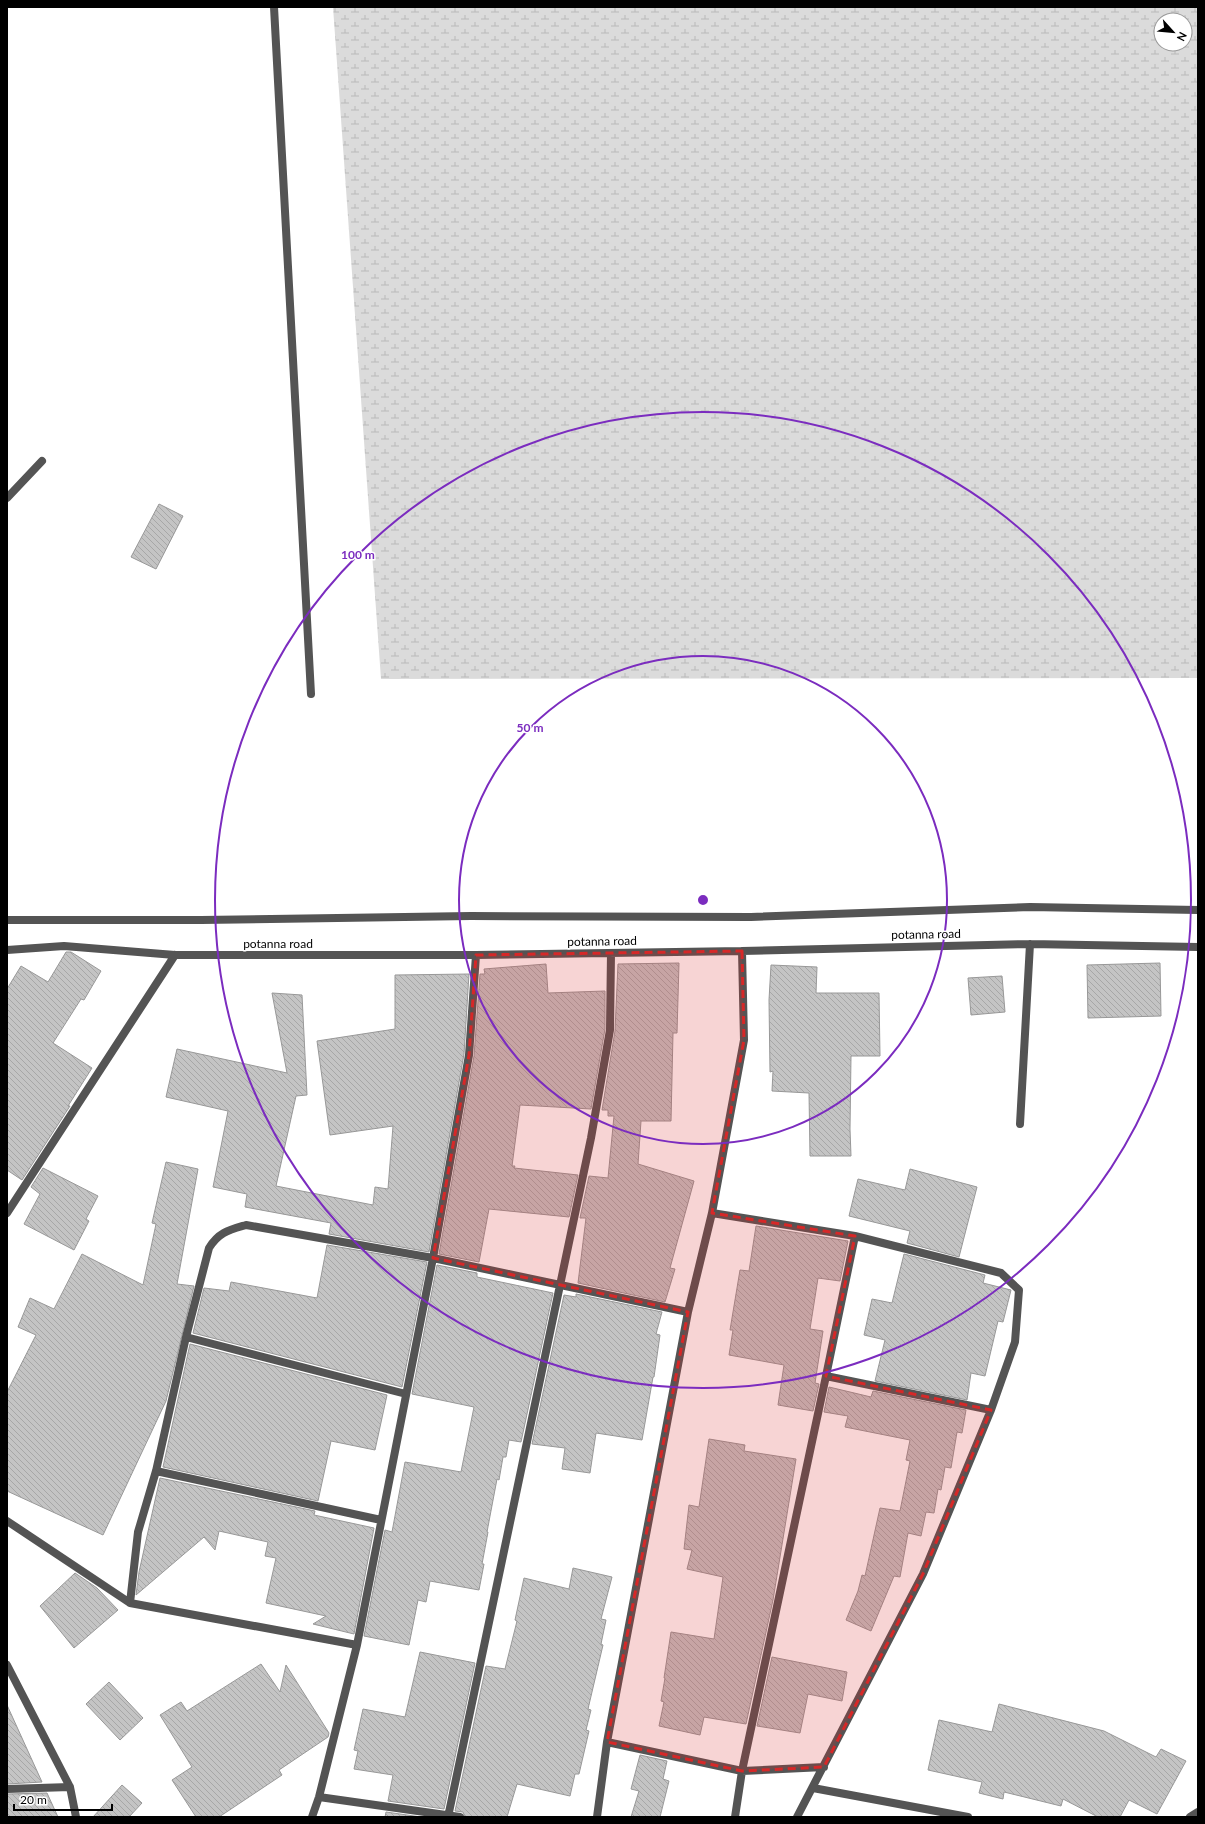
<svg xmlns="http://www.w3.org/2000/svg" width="1205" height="1824" font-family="Lato,sans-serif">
<defs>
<pattern id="wetland-marsh" width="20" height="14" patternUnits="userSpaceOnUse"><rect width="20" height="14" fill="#dbdbdb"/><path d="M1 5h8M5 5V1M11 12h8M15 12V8" fill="none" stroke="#bababa"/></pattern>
<pattern id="building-back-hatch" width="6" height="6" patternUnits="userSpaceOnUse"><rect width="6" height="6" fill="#c4c4c4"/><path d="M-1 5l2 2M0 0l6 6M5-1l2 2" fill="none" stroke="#a7a7a7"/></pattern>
</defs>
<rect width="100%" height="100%" fill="#fff"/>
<path fill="url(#wetland-marsh)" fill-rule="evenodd" d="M 333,7 L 1198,7 L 1198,678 L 381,679 ZM 1161,20 L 1185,20 L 1185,44 L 1161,44 Z"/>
<path fill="url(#building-back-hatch)" stroke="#989898" d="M 159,504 L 183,516 L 156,569 L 131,557 Z
M 66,952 L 71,952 L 101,971 L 84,1000 L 81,999 L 53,1043 L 92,1068 L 68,1106 L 70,1106 L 22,1180 L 7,1170 L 7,989 L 21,966 L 48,982 Z
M 679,963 L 677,1033 L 673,1033 L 671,1121 L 641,1121 L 638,1164 L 694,1181 L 670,1268 L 675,1269 L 665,1302 L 578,1283 L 586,1218 L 580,1218 L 589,1176 L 608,1178 L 614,1116 L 608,1116 L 608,1110 L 602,1110 L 615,1031 L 618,964 Z
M 1160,963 L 1161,1016 L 1088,1018 L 1087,965 Z
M 546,964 L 548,993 L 605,991 L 605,1029 L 591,1109 L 520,1105 L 512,1166 L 515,1166 L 514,1168 L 578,1175 L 569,1217 L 489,1209 L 479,1262 L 439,1254 L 474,1056 L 480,974 L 485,974 L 484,969 Z
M 771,965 L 817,967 L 816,993 L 879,993 L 880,1056 L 851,1056 L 850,1129 L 851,1156 L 810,1156 L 809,1093 L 772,1091 L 773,1071 L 770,1072 L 769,1000 Z
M 469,974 L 464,1054 L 429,1252 L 329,1234 L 331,1223 L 245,1207 L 247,1194 L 213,1187 L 228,1111 L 166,1097 L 177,1049 L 287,1073 L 272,993 L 302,995 L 307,1095 L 296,1096 L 276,1186 L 373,1205 L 375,1187 L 388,1189 L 393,1126 L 330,1135 L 317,1041 L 395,1029 L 395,975 Z
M 1002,976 L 1005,1012 L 971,1015 L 968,978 Z
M 166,1162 L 198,1169 L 177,1284 L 194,1286 L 166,1401 L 103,1535 L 7,1491 L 7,1392 L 36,1335 L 18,1327 L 30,1298 L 54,1309 L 82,1254 L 143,1285 L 156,1224 L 152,1223 Z
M 43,1168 L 98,1196 L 86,1219 L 89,1221 L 74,1250 L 24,1224 L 40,1194 L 31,1187 Z
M 910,1169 L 977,1187 L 959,1257 L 907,1243 L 910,1231 L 849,1216 L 858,1179 L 905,1190 Z
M 756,1226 L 848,1241 L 840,1281 L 818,1278 L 810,1329 L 823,1331 L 815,1383 L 819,1384 L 813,1411 L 778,1405 L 784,1365 L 729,1355 L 733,1330 L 730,1330 L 740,1270 L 749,1271 Z
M 327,1245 L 427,1262 L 402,1387 L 193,1333 L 204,1288 L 229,1291 L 231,1282 L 317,1298 Z
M 904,1254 L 985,1275 L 983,1283 L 1011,1290 L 1003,1322 L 998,1321 L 985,1376 L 971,1373 L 967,1400 L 875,1381 L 885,1340 L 864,1335 L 872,1299 L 892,1303 Z
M 437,1265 L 477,1273 L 477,1277 L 553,1293 L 521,1442 L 509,1440 L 506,1457 L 503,1457 L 499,1480 L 497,1479 L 487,1532 L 488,1532 L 482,1564 L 484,1564 L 479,1590 L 430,1581 L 426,1602 L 418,1600 L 409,1645 L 364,1636 L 385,1530 L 392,1532 L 405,1462 L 461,1472 L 474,1407 L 412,1394 Z
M 576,1294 L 662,1312 L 656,1334 L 660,1335 L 654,1377 L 653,1377 L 642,1440 L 596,1433 L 590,1473 L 562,1469 L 565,1448 L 532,1444 L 564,1295 L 576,1297 Z
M 190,1344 L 387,1395 L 375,1450 L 331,1441 L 318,1501 L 163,1467 Z
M 829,1387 L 871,1397 L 873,1391 L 966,1410 L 962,1433 L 957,1432 L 951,1468 L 945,1467 L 941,1490 L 938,1489 L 934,1513 L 926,1512 L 921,1536 L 908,1533 L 900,1577 L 894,1576 L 871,1631 L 846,1620 L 858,1591 L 862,1575 L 865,1576 L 880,1508 L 900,1511 L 910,1461 L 906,1460 L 910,1440 L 845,1427 L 848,1416 L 824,1412 Z
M 709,1439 L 745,1445 L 744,1451 L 796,1459 L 773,1600 L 746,1724 L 704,1717 L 700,1735 L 659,1726 L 664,1702 L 661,1701 L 665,1678 L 664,1678 L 671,1632 L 714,1639 L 723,1577 L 687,1569 L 692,1550 L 684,1549 L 689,1505 L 699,1507 Z
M 160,1478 L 315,1511 L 314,1515 L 374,1528 L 354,1634 L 313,1624 L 326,1616 L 266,1603 L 276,1558 L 265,1556 L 268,1542 L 219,1531 L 215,1550 L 204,1537 L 136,1595 L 139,1572 Z
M 573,1568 L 612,1577 L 601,1619 L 606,1620 L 601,1644 L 603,1645 L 588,1709 L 591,1710 L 586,1730 L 589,1731 L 579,1774 L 575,1774 L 570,1796 L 517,1784 L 507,1817 L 465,1817 L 463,1812 L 455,1811 L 486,1666 L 505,1669 L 517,1621 L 515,1620 L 524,1578 L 569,1589 Z
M 75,1573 L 97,1588 L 118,1610 L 74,1648 L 40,1606 Z
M 420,1652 L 475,1663 L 444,1809 L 388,1801 L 393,1775 L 354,1769 L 358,1751 L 354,1750 L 363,1709 L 405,1717 Z
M 772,1657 L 847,1672 L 842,1701 L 808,1694 L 800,1733 L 757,1726 Z
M 261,1664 L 280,1692 L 286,1665 L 329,1733 L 328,1737 L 279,1770 L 282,1775 L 219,1817 L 196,1817 L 172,1780 L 192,1767 L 160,1715 L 181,1702 L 187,1711 Z
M 109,1682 L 143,1718 L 120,1740 L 86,1704 Z
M 999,1704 L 1104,1731 L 1156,1757 L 1161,1749 L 1186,1761 L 1157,1814 L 1129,1800 L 1120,1817 L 1098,1817 L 1063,1799 L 1061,1806 L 1004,1792 L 1003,1799 L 979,1793 L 982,1782 L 928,1770 L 939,1720 L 992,1732 Z
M 7,1705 L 42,1782 L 7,1784 Z
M 640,1755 L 667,1761 L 663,1779 L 669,1781 L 660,1817 L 631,1817 L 639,1791 L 631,1789 Z
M 122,1785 L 142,1803 L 129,1817 L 93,1817 Z
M 47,1793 L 58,1817 L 7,1817 L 7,1794 Z
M 386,1812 L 421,1817 L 385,1817 Z"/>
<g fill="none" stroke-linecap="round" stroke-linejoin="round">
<path stroke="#545454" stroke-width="8" d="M 274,7 L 311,694
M 7,498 L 42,461
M 7,920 L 201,920 L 471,916 L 751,917 L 1030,907 L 1198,910
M 7,950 L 64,946 L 175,955 L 476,955 L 742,951 L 1030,944 L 1198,947
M 1020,1124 L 1030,944
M 7,1213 L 175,955
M 712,1213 L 855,1236 L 1001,1273 L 1019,1290 L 1015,1342 L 991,1410 L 923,1574 L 797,1817
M 186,1337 L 406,1394
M 826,1376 L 855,1236
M 156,1471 L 381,1520
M 7,1521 L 130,1603 L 357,1645
M 130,1603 L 138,1532 L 156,1471 L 186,1337 L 209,1248 C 219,1232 229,1230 246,1225 L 433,1258 L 688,1312
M 7,1665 L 70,1787 L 76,1817
M 607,1742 L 742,1771 L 824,1767
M 813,1788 L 968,1817
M 7,1789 L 70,1787
M 319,1797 L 460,1817
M 312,1817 L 319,1797 L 357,1645 L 433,1258 L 469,1055 L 476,955
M 448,1817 L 591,1138 L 610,1030 L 611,953
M 597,1817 L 607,1742 L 688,1312 L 712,1213 L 744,1040 L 742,951
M 735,1817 L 742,1771 L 826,1376 L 991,1410
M 1190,1817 L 1198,1812"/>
</g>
<path fill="#d62828" fill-opacity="0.2" stroke="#d62828" stroke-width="3" stroke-dasharray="8 5" stroke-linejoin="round" d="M 742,951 L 744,1040 L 712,1213 L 855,1236 L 826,1376 L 991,1410 L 923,1574 L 824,1767 L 742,1771 L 607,1742 L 688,1312 L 433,1258 L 469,1055 L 476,955 Z"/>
<g fill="none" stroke="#7b2cbf" stroke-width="2">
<circle cx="703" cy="900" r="244"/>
<circle cx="703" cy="900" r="488"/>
</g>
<g text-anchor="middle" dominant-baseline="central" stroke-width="3" stroke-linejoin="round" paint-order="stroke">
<g font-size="12" fill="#000" stroke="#fff">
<text transform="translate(926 934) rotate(-1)">potanna road</text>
<text transform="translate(602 941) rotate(-1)">potanna road</text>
<text x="278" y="943">potanna road</text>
</g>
</g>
<circle cx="703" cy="900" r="6" fill="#7b2cbf" stroke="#fff" stroke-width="2"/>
<g font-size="12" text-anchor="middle" font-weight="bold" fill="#7b2cbf" stroke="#fff" stroke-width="3" stroke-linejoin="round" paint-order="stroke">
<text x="358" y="559">100 m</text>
<text x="530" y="732">50 m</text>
</g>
<rect width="1205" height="1824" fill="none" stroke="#000000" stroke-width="16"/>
<g transform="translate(1173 32) rotate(117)"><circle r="19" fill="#ffffff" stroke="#999999"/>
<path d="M0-3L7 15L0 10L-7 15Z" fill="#000000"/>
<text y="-6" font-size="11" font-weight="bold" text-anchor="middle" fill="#000000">N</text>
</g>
<path d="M14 1804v6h98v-6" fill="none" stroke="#000000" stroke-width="2"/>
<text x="20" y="1804" font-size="12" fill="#000000" stroke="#ffffff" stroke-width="3" paint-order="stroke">20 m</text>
</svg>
